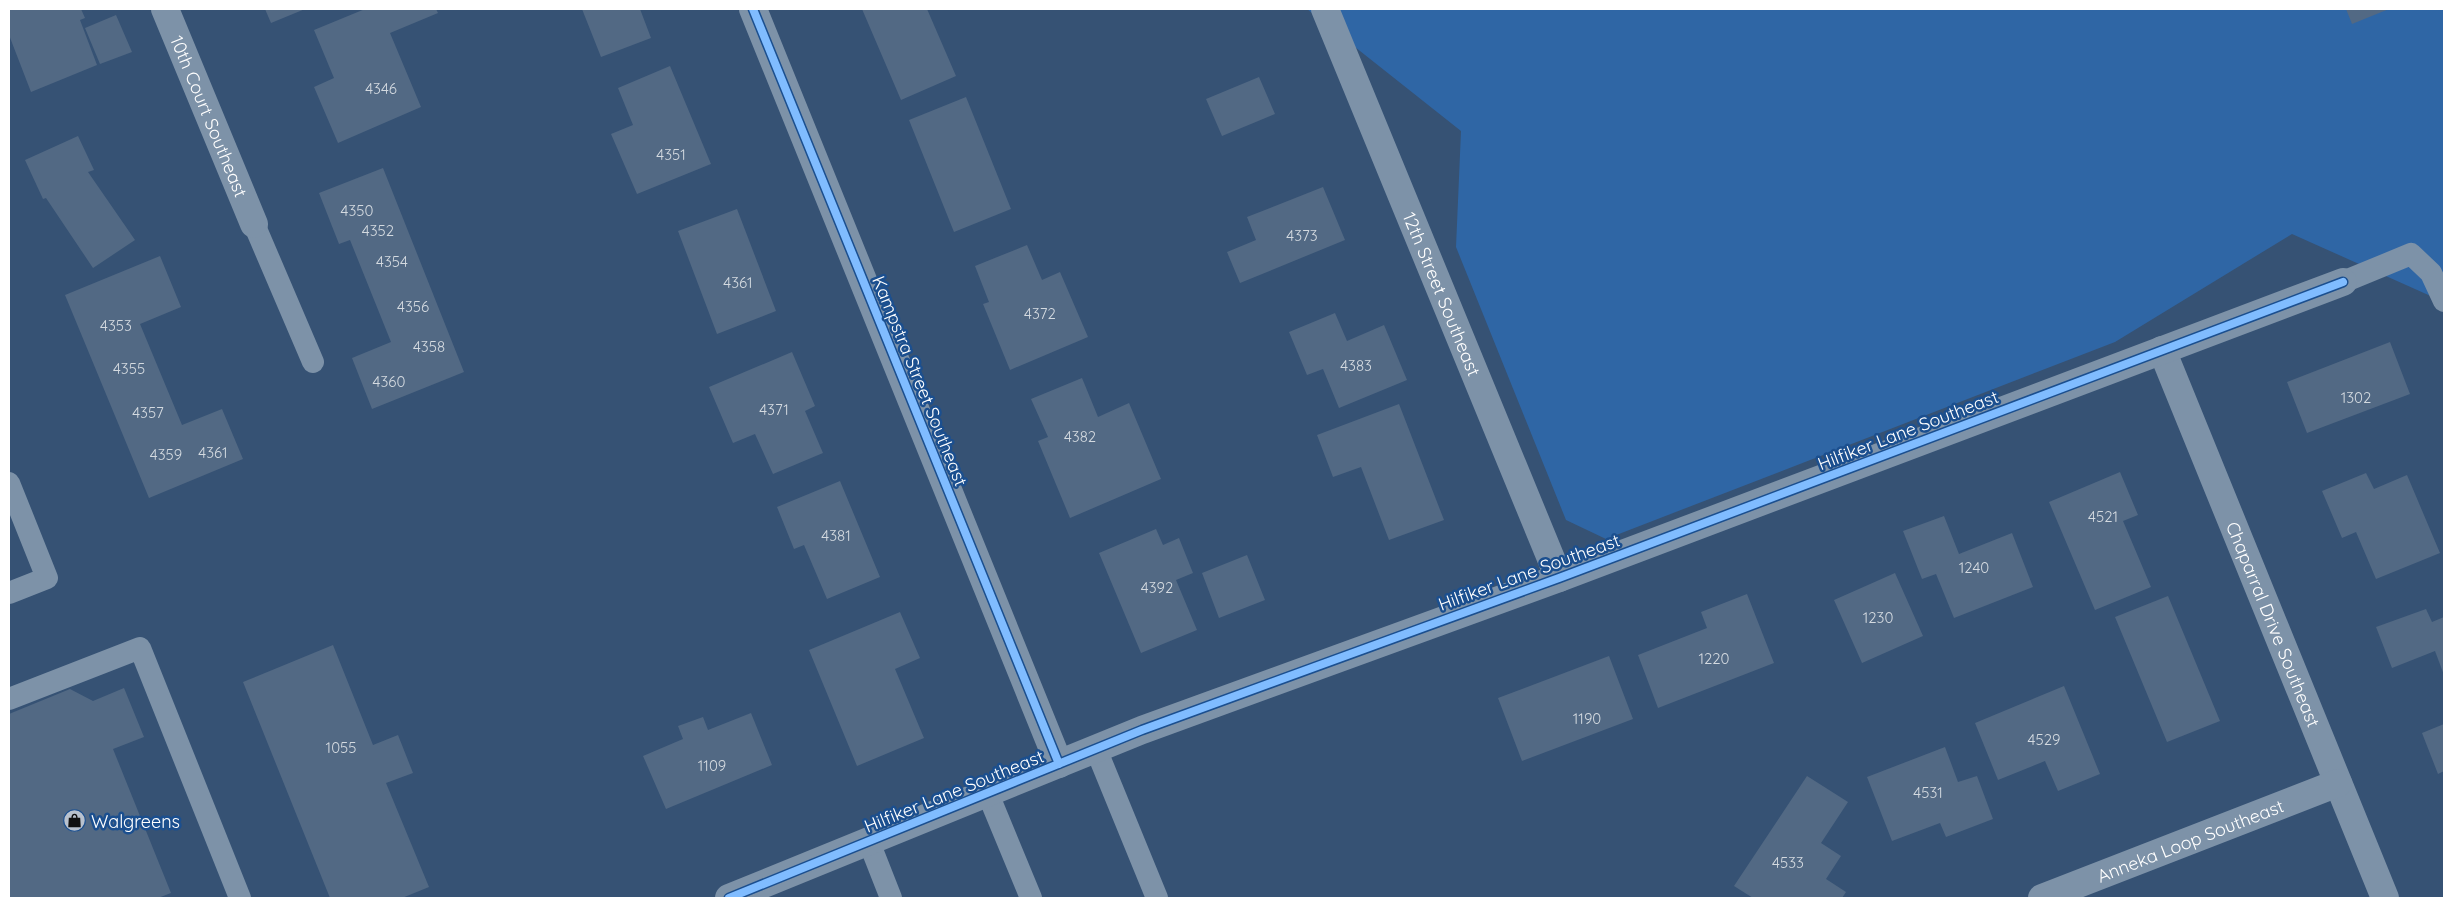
<svg xmlns="http://www.w3.org/2000/svg" width="2453" height="907" font-family="Quicksand,sans-serif">
<rect width="100%" height="100%" fill="#365274"/>
<path fill="#2f66a5" d="M 1307,9 L 2444,9 L 2444,302 L 2292,234 L 2115,342 L 1606,539 L 1566,520 L 1456,247 L 1461,131 Z"/>
<path fill="#526984" d="M 9,9 L 81,9 L 85,18 L 80,20 L 97,65 L 31,92 L 9,35 Z
M 265,9 L 305,9 L 271,23 Z
M 365,9 L 436,9 L 438,13 L 390,33 L 421,107 L 338,143 L 314,87 L 334,78 L 314,30 Z
M 582,9 L 640,9 L 651,38 L 601,57 Z
M 862,9 L 927,9 L 956,76 L 901,100 Z
M 2346,9 L 2389,9 L 2352,24 Z
M 116,15 L 132,52 L 100,64 L 85,28 Z
M 670,66 L 711,164 L 637,194 L 611,134 L 633,125 L 618,88 Z
M 1259,77 L 1275,114 L 1222,136 L 1206,99 Z
M 966,97 L 1011,209 L 954,232 L 909,120 Z
M 78,136 L 94,170 L 88,172 L 135,240 L 93,268 L 46,198 L 43,199 L 25,160 Z
M 383,168 L 464,372 L 372,409 L 352,358 L 391,342 L 350,240 L 339,244 L 319,193 Z
M 1323,187 L 1345,240 L 1240,283 L 1227,252 L 1256,240 L 1247,217 Z
M 737,209 L 776,311 L 717,334 L 678,231 Z
M 1027,245 L 1042,280 L 1060,272 L 1088,337 L 1010,370 L 983,304 L 989,302 L 975,266 Z
M 160,256 L 181,307 L 140,324 L 182,425 L 222,409 L 243,459 L 149,498 L 65,295 Z
M 1335,313 L 1347,341 L 1384,325 L 1407,380 L 1339,408 L 1323,369 L 1307,375 L 1289,332 Z
M 2390,342 L 2410,394 L 2307,433 L 2287,382 Z
M 792,352 L 815,406 L 805,411 L 823,453 L 773,474 L 755,434 L 733,443 L 709,387 Z
M 1082,378 L 1098,417 L 1129,403 L 1161,479 L 1070,518 L 1038,441 L 1048,437 L 1031,399 Z
M 1399,404 L 1444,520 L 1389,540 L 1361,467 L 1333,477 L 1317,435 Z
M 2120,472 L 2138,515 L 2123,521 L 2151,587 L 2095,610 L 2049,502 Z
M 2366,473 L 2374,489 L 2407,475 L 2440,553 L 2376,579 L 2356,532 L 2342,538 L 2322,491 Z
M 840,481 L 880,577 L 827,599 L 804,545 L 794,549 L 777,507 Z
M 1944,516 L 1959,554 L 2012,533 L 2033,587 L 1954,618 L 1936,574 L 1922,579 L 1903,531 Z
M 1156,529 L 1163,545 L 1179,538 L 1193,573 L 1176,580 L 1197,630 L 1141,653 L 1099,553 Z
M 1247,555 L 1265,600 L 1219,618 L 1202,573 Z
M 1895,573 L 1923,636 L 1862,663 L 1834,600 Z
M 1747,594 L 1774,663 L 1658,708 L 1638,655 L 1707,628 L 1701,612 Z
M 2168,596 L 2220,721 L 2167,742 L 2115,617 Z
M 2426,609 L 2432,622 L 2444,617 L 2444,675 L 2435,651 L 2392,668 L 2376,627 Z
M 900,612 L 920,658 L 895,669 L 924,738 L 857,766 L 809,650 Z
M 333,645 L 373,745 L 398,735 L 413,773 L 386,783 L 429,887 L 402,898 L 330,898 L 243,682 Z
M 1609,656 L 1633,719 L 1522,761 L 1498,698 Z
M 2064,686 L 2100,774 L 2058,791 L 2045,761 L 1998,780 L 1975,723 Z
M 124,688 L 144,737 L 113,749 L 171,893 L 158,898 L 9,898 L 9,714 L 70,689 L 93,701 Z
M 751,713 L 772,765 L 666,809 L 643,756 L 683,739 L 678,726 L 703,717 L 708,730 Z
M 2444,724 L 2444,771 L 2438,774 L 2422,733 Z
M 1945,747 L 1958,782 L 1977,776 L 1993,819 L 1946,837 L 1940,823 L 1892,841 L 1867,777 Z
M 1807,776 L 1848,802 L 1821,843 L 1841,856 L 1826,879 L 1846,892 L 1842,898 L 1753,898 L 1734,886 Z"/>
<g fill="none" stroke-linecap="round" stroke-linejoin="round">
<path stroke="#7d92a8" stroke-width="22" d="M 254,224 L 313,362
M 2343,282 L 2411,254 L 2431,273 L 2444,301
M 9,483 L 47,578 L 9,593
M 9,699 L 140,648 L 240,898
M 1096,749 L 1157,898
M 988,794 L 1031,898
M 869,842 L 891,898"/>
<g stroke="#7d92a8" stroke-width="28">
<path id="s1" d="M 165,9 L 254,224"/>
<path d="M 753,9 L 1059,764"/>
<path id="s2" d="M 1325,9 L 1559,578"/>
<path id="s3" d="M 2162,350 L 2385,898"/>
<path d="M 729,898 L 1142,730 L 1559,578 L 2343,282"/>
<path id="s4" d="M 2042,898 L 2338,783"/>
</g>
<defs>
<path id="cycleway" d="M 753,9 L 1059,764
M 729,898 L 1142,730 L 1559,578 L 2343,282"/>
</defs>
<use href="#cycleway" stroke="#1b4f8f" stroke-width="11"/>
<use href="#cycleway" stroke="#80bcff" stroke-width="8"/>
</g>
<defs>
<symbol id="shop-disc" viewBox="-11 -11 22 22"><circle r="9.5" fill="#b9c2ce" stroke="#1b4f8f"/><path d="M-5-2.5h2.3a2.7 3.5 0 0 1 5.4 0H5L5.5 6h-11ZM-1.5-2.5h3a1.5 2.3 0 0 0-3 0Z" fill="#111"/></symbol>
</defs>
<g fill-rule="evenodd">
<use href="#shop-disc" x="62" y="808" width="25" height="25"/>
</g>
<g text-anchor="middle" dominant-baseline="central" stroke-width="5" stroke-linejoin="round" paint-order="stroke">
<g font-size="15" fill="#d4dae0">
<text x="381" y="88">4346</text>
<text x="671" y="154">4351</text>
<text x="357" y="210">4350</text>
<text x="378" y="230">4352</text>
<text x="1302" y="235">4373</text>
<text x="392" y="261">4354</text>
<text x="738" y="282">4361</text>
<text x="413" y="306">4356</text>
<text x="1040" y="313">4372</text>
<text x="116" y="325">4353</text>
<text x="429" y="346">4358</text>
<text x="1356" y="365">4383</text>
<text x="129" y="368">4355</text>
<text x="389" y="381">4360</text>
<text x="2356" y="397">1302</text>
<text x="774" y="409">4371</text>
<text x="148" y="412">4357</text>
<text x="1080" y="436">4382</text>
<text x="213" y="452">4361</text>
<text x="166" y="454">4359</text>
<text x="2103" y="516">4521</text>
<text x="836" y="535">4381</text>
<text x="1974" y="567">1240</text>
<text x="1157" y="587">4392</text>
<text x="1878" y="617">1230</text>
<text x="1714" y="658">1220</text>
<text x="1587" y="718">1190</text>
<text x="2044" y="739">4529</text>
<text x="341" y="747">1055</text>
<text x="712" y="765">1109</text>
<text x="1928" y="792">4531</text>
<text x="1788" y="862">4533</text>
</g>
<g font-size="18" fill="#fff" stroke="#1b4f8f">
<text stroke="none"><textPath href="#s1" startOffset="116">10th Court Southeast</textPath></text>
<text stroke="none"><textPath href="#s2" startOffset="308">12th Street Southeast</textPath></text>
<text transform="translate(920 381) rotate(68)">Kampstra Street Southeast</text>
<text transform="translate(1908 430) rotate(-21)">Hilfiker Lane Southeast</text>
<text transform="translate(1529 572) rotate(-20)">Hilfiker Lane Southeast</text>
<text stroke="none"><textPath href="#s3" startOffset="296">Chaparral Drive Southeast</textPath></text>
<text transform="translate(954 791) rotate(-22)">Hilfiker Lane Southeast</text>
<text stroke="none"><textPath href="#s4" startOffset="159">Anneka Loop Southeast</textPath></text>
</g>
<g font-size="18" fill="#fff" stroke="#1b4f8f" text-anchor="start">
<text x="91" y="821">Walgreens</text>
</g>
</g>
<rect width="2453" height="907" fill="none" stroke="#ffffff" stroke-width="20"/>
</svg>
